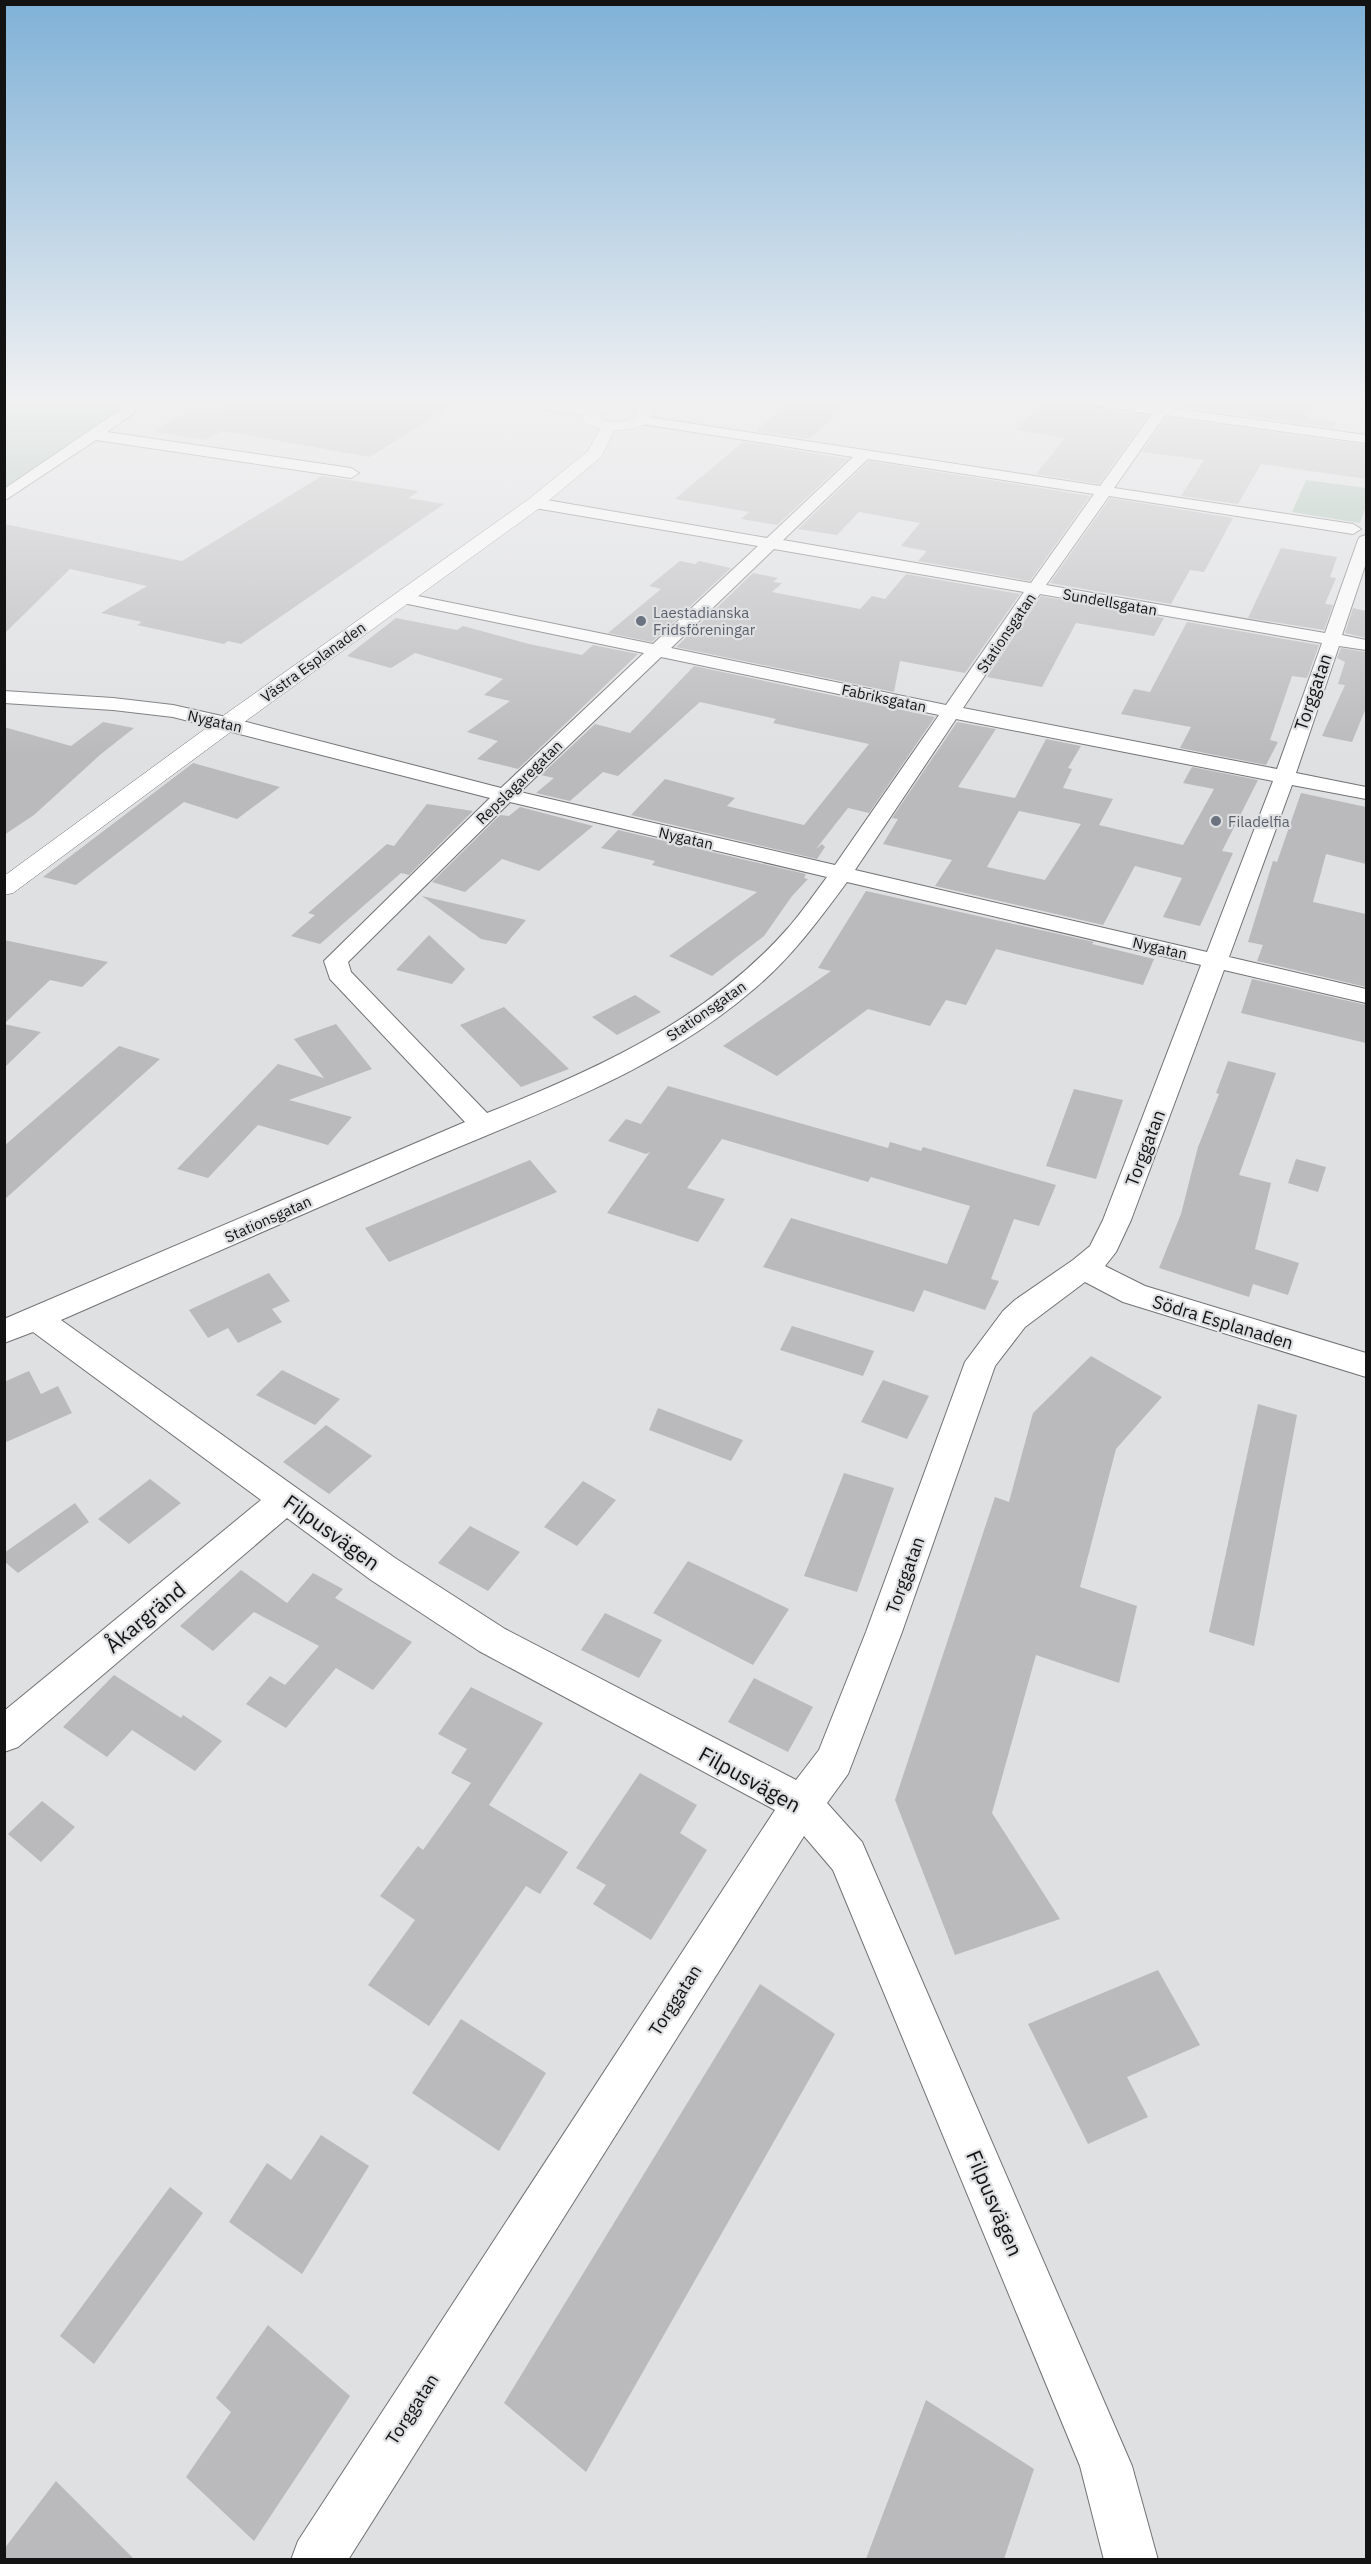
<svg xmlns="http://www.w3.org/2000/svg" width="1371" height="2564" font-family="'IBM Plex Sans',sans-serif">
<rect width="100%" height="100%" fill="#dfe0e2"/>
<path fill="#a3beae" d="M 5,397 L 140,397 L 5,493 Z
M 1306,480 L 1366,488 L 1366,506 L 1360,523 L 1292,512 Z"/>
<path fill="#bab9bb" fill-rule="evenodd" d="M 225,397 L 388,397 L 413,401 L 419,397 L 465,397 L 370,457 L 222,431 L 206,440 L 153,431 L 194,410 L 223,415 Z
M 796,397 L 856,397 L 810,439 L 756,431 Z
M 1046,397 L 1054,397 L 1063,403 L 1148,416 L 1099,484 L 1036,474 L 1065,438 L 1016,430 Z
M 1180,397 L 1322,397 L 1308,419 L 1336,422 L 1334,428 L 1174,406 Z
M 1166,417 L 1366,445 L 1366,479 L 1261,464 L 1238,504 L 1181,496 L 1204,460 L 1142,452 Z
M 743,442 L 848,459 L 777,525 L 741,519 L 749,512 L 675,499 Z
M 869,461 L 1090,496 L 1030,581 L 918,561 L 927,551 L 901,546 L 920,523 L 859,512 L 837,535 L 798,529 Z
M 322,476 L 419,491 L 408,498 L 444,504 L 241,644 L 228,641 L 224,644 L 137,625 L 142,622 L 101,613 L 147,586 L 70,569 L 4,634 L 4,524 L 182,561 Z
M 1110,498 L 1233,518 L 1204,572 L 1190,570 L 1171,604 L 1050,583 Z
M 1281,548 L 1337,557 L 1330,577 L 1336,578 L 1325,604 L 1333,605 L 1324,630 L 1248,618 Z
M 680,561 L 695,564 L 699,561 L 731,568 L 652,642 L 608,633 L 661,589 L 649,586 Z
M 753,573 L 778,578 L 773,582 L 782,583 L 772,592 L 860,609 L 872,596 L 885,599 L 906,574 L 1020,594 L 965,673 L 900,661 L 894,692 L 676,647 Z
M 1041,596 L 1164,618 L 1154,636 L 1076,623 L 1042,687 L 987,677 Z
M 1353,608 L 1366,611 L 1366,638 L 1345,633 Z
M 396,618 L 457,630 L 463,626 L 529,644 L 582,655 L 593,645 L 638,654 L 518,769 L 477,759 L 498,741 L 467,732 L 510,701 L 484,695 L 503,679 L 415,653 L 391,668 L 347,656 Z
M 1187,622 L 1319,645 L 1307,678 L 1292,676 L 1270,740 L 1278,742 L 1266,765 L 1180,748 L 1191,727 L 1121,714 L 1134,689 L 1150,692 Z
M 1341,648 L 1366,652 L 1366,708 L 1352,742 L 1322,736 L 1345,685 L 1338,684 L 1345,662 L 1337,658 Z
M 694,666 L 935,717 L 869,813 L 848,808 L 816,849 L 822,844 L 825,847 L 817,859 L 631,815 L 665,779 L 735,798 L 727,806 L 804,825 L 869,744 L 773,723 L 776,719 L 700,702 L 618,776 L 603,772 L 570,801 L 536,793 L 554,778 L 541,775 L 595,724 L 630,733 Z
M 103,722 L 134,728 L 101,754 L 34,815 L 4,835 L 4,727 L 71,746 Z
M 957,722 L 996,729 L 958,787 L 1015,798 L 1046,739 L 1081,746 L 1068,768 L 1072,769 L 1063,788 L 1113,799 L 1099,825 L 1183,845 L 1214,789 L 1183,783 L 1192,767 L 1258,780 L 1222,851 L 1233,853 L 1200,926 L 1163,917 L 1182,878 L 1135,866 L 1103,925 L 935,886 L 952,860 L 883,844 L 898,819 L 892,818 ZM 1019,811 L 1081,824 L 1045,880 L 987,867 Z
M 193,763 L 280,787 L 237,819 L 184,802 L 76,885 L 43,877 Z
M 1301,793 L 1366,807 L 1366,864 L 1326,854 L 1313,902 L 1366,914 L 1366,987 L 1257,961 L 1263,945 L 1248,942 L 1273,861 L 1277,862 Z
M 427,804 L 473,811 L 409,875 L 401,873 L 320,944 L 291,936 L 315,915 L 308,913 L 387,844 L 394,846 Z
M 520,807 L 593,826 L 539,871 L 502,859 L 465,892 L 432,882 L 500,815 L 509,816 Z
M 618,830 L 806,874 L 804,878 L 808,879 L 792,896 L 764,936 L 712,976 L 669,956 L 757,892 L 652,865 L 655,861 L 601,848 Z
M 866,891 L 1094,942 L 1092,944 L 1154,959 L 1143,985 L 996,949 L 966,1005 L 946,1000 L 930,1026 L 868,1009 L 777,1076 L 723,1046 L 831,971 L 818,968 Z
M 422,896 L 526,920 L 506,944 L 481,939 Z
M 429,935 L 465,969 L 452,984 L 396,970 Z
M 4,940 L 108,962 L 82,987 L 50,980 L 4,1024 Z
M 1252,979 L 1366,1005 L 1366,1043 L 1241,1013 Z
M 635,995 L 661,1012 L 617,1035 L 592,1017 Z
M 504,1007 L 547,1048 L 569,1069 L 521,1087 L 460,1025 Z
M 4,1024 L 41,1032 L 4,1068 Z
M 336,1024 L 372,1069 L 289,1100 L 352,1117 L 328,1145 L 258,1125 L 208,1178 L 177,1169 L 278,1064 L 324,1078 L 294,1039 Z
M 119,1046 L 160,1059 L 4,1200 L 4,1146 Z
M 1228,1061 L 1276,1073 L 1239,1175 L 1271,1183 L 1255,1249 L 1299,1263 L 1288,1295 L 1253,1284 L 1249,1297 L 1159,1268 L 1181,1214 L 1198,1147 L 1219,1094 L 1216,1093 Z
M 668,1086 L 888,1148 L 890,1142 L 921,1151 L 923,1147 L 1056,1185 L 1039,1226 L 1014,1219 L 991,1279 L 999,1281 L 985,1310 L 924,1290 L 914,1312 L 763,1267 L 791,1218 L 947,1264 L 970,1206 L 871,1177 L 868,1182 L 722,1139 L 687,1188 L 725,1199 L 698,1242 L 607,1213 L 650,1152 L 646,1154 L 608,1141 L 626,1119 L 641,1124 Z
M 1074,1089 L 1123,1100 L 1096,1179 L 1046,1166 Z
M 1296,1159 L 1326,1167 L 1318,1192 L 1288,1183 Z
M 530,1160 L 557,1192 L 389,1262 L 365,1228 Z
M 269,1273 L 290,1301 L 272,1309 L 282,1322 L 238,1343 L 228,1328 L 208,1338 L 189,1310 Z
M 792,1326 L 874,1351 L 863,1376 L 780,1350 Z
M 1091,1356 L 1162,1397 L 1116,1449 L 1080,1587 L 1137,1606 L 1119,1683 L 1036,1655 L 992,1813 L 1060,1919 L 955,1955 L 895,1800 L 995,1497 L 1009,1502 L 1033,1413 Z
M 282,1370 L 340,1399 L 315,1425 L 256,1395 Z
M 29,1371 L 41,1394 L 58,1386 L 72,1413 L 4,1443 L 4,1382 Z
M 883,1380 L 929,1396 L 907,1439 L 861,1422 Z
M 1258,1404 L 1297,1415 L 1254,1646 L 1209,1632 Z
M 658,1408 L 743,1440 L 731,1461 L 649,1430 Z
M 326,1425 L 372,1456 L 329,1494 L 283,1462 Z
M 844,1473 L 894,1488 L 857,1592 L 804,1576 Z
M 150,1479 L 181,1503 L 129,1544 L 98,1519 Z
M 583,1481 L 616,1500 L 577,1546 L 544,1527 Z
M 75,1503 L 89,1522 L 18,1573 L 4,1561 L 4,1553 Z
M 470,1526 L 520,1552 L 488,1591 L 438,1563 Z
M 688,1561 L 789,1609 L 753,1665 L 653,1613 Z
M 241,1570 L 287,1603 L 313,1573 L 343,1589 L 335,1598 L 412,1642 L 373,1690 L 336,1668 L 286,1728 L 246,1704 L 270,1676 L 285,1685 L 319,1646 L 254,1612 L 213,1651 L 180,1626 Z
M 605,1613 L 662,1640 L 639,1678 L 581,1650 Z
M 114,1675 L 181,1718 L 183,1715 L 222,1741 L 195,1771 L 132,1730 L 107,1757 L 63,1727 Z
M 754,1678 L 813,1707 L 788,1752 L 728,1722 Z
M 471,1687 L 543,1723 L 489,1805 L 568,1852 L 540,1894 L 526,1886 L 429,2026 L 368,1985 L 415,1920 L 380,1896 L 418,1846 L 423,1850 L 471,1783 L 451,1773 L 467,1749 L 438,1734 Z
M 640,1773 L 697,1805 L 680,1833 L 707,1850 L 651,1940 L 593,1904 L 606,1885 L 576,1868 Z
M 42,1801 L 75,1827 L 41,1862 L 8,1834 Z
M 1158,1970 L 1200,2045 L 1127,2077 L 1148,2117 L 1088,2144 L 1028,2024 Z
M 760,1984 L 835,2034 L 586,2472 L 504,2403 Z
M 461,2019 L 546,2073 L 499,2151 L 412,2093 Z
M 321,2135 L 369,2166 L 302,2274 L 229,2222 L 267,2163 L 291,2180 Z
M 170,2187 L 203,2213 L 94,2364 L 60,2336 Z
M 268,2325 L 350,2396 L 254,2541 L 186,2477 L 231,2412 L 216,2398 Z
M 926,2400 L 1034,2469 L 1004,2559 L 866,2559 Z
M 56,2481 L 134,2559 L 4,2559 L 4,2549 Z"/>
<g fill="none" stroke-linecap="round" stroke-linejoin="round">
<defs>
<path id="minor" d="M 139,397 L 156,397 L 107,432 L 351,468 L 359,473 L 351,478 L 96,440 L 4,501 L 4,489 Z
M 1056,397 L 1096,397 L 1158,406 L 1164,397 L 1178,397 L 1170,408 L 1366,435 L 1366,443 L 1165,415 L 1114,488 L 1353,524 L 1361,529 L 1353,534 L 1109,496 L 1046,585 L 1325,633 L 1358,540 L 1360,537 L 1366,535 L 1366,563 L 1342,635 L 1366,640 L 1366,650 L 1339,646 L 1296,773 L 1366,787 L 1366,799 L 1292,785 L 1229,957 L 1366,989 L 1366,1003 L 1224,970 L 1131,1220 L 1116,1252 L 1105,1266 L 1145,1286 L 1366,1353 L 1366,1377 L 1123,1302 L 1085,1282 L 1025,1327 L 995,1366 L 902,1632 L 853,1761 L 848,1774 L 827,1803 L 862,1842 L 1132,2466 L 1158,2560 L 1104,2560 L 1080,2466 L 833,1870 L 804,1836 L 348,2560 L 291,2560 L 298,2541 L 775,1810 L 479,1651 L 371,1580 L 287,1518 L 18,1747 L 4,1752 L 4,1711 L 261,1500 L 33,1332 L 4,1343 L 4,1319 L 465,1122 L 330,979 L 324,961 L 490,798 L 173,717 L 113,710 L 4,703 L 4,691 L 113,698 L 173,705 L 235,719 L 501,788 L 644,653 L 403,603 L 397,602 L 394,598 L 397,594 L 403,593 L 653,644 L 758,546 L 535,508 L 527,503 L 529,500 L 535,498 L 767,538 L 853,457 L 642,424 L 637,423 L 635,420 L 637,417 L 642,416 L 1100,486 L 1152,414 L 1063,401 ZM 868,459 L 1094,494 L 1031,583 L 783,540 ZM 774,549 L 1024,592 L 946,705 L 671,648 ZM 1040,594 L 1322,643 L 1277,769 L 963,708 ZM 661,657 L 939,715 L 835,865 L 520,792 ZM 956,719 L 1273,781 L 1207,952 L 855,870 ZM 510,802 L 827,877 C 814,894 802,912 788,928 C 708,1019 598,1069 487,1113 L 351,972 L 348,962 ZM 847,882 L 1201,965 L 1103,1220 L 1090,1246 L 1073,1260 L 1015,1300 L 1003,1311 L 965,1362 L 866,1632 L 819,1750 L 796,1780 L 505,1629 L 395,1558 L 61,1320 C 178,1269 296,1217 414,1166 C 531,1115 656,1074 754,989 C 791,958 819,920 847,882 Z"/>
<path id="tertiary" d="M 486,397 L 526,397 L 592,407 L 617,397 L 639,397 L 598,416 C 607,425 623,423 635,417 L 640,406 L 650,397 L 667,397 L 652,411 L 648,422 L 636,428 L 614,431 L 601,457 L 541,507 L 236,728 L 13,893 L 4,895 L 4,876 L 220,718 L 529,499 L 588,451 L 600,429 L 584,423 L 582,415 L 493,402 Z"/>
</defs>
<use href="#minor" stroke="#727274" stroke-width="2"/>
<use href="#tertiary" stroke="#727274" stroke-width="1"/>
<use href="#minor" fill="#fff" fill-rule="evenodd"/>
<use href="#tertiary" fill="#fff" fill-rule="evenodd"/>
</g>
<linearGradient id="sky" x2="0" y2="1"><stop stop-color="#7fb1d7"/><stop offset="0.53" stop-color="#f1f1f2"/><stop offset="1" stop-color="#f1f1f2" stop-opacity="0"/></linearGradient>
<rect width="1371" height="756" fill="url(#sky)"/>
<g fill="#6b7280" stroke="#dfe0e2" stroke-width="2">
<circle cx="641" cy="621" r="6"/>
<circle cx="1216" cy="821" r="6"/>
</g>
<g text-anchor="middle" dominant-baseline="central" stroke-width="4.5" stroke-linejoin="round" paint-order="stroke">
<g font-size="15" fill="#131314" stroke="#dfe0e2">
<text transform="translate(1110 602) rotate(10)">Sundellsgatan</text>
<text transform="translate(1006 633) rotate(-56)">Stationsgatan</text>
<text transform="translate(313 662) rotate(-36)">Västra Esplanaden</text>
<text transform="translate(884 698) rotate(12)">Fabriksgatan</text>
<text transform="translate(215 721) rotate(13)">Nygatan</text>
<text transform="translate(519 782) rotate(-44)">Repslagaregatan</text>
<text transform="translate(686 838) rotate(13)">Nygatan</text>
<text transform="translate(1160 948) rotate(13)">Nygatan</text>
<text transform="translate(706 1011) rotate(-35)">Stationsgatan</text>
<text transform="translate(268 1219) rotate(-24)">Stationsgatan</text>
</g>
<g font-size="15" fill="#5b616d" stroke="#dfe0e2" text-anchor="start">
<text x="653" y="612">Laestadianska<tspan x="653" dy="17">Fridsföreningar</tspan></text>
<text x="1228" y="821">Filadelfia</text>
</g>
<g font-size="18" fill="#131314" stroke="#dfe0e2">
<text transform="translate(1313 692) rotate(-71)">Torggatan</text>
<text transform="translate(1145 1148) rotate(-69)">Torggatan</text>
<text transform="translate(1223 1322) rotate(17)">Södra Esplanaden</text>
<text transform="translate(905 1575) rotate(-70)">Torggatan</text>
<text transform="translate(675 2000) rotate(-57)">Torggatan</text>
<text transform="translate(412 2409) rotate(-57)">Torggatan</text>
</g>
<g font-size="21" fill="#131314" stroke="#dfe0e2">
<text transform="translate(332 1532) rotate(36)">Filpusvägen</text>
<text transform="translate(145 1617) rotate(-40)">Åkargränd</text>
<text transform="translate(750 1779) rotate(29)">Filpusvägen</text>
<text transform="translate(995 2203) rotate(67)">Filpusvägen</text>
</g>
</g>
<rect width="1371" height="2564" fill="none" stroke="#131314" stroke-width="12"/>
</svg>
